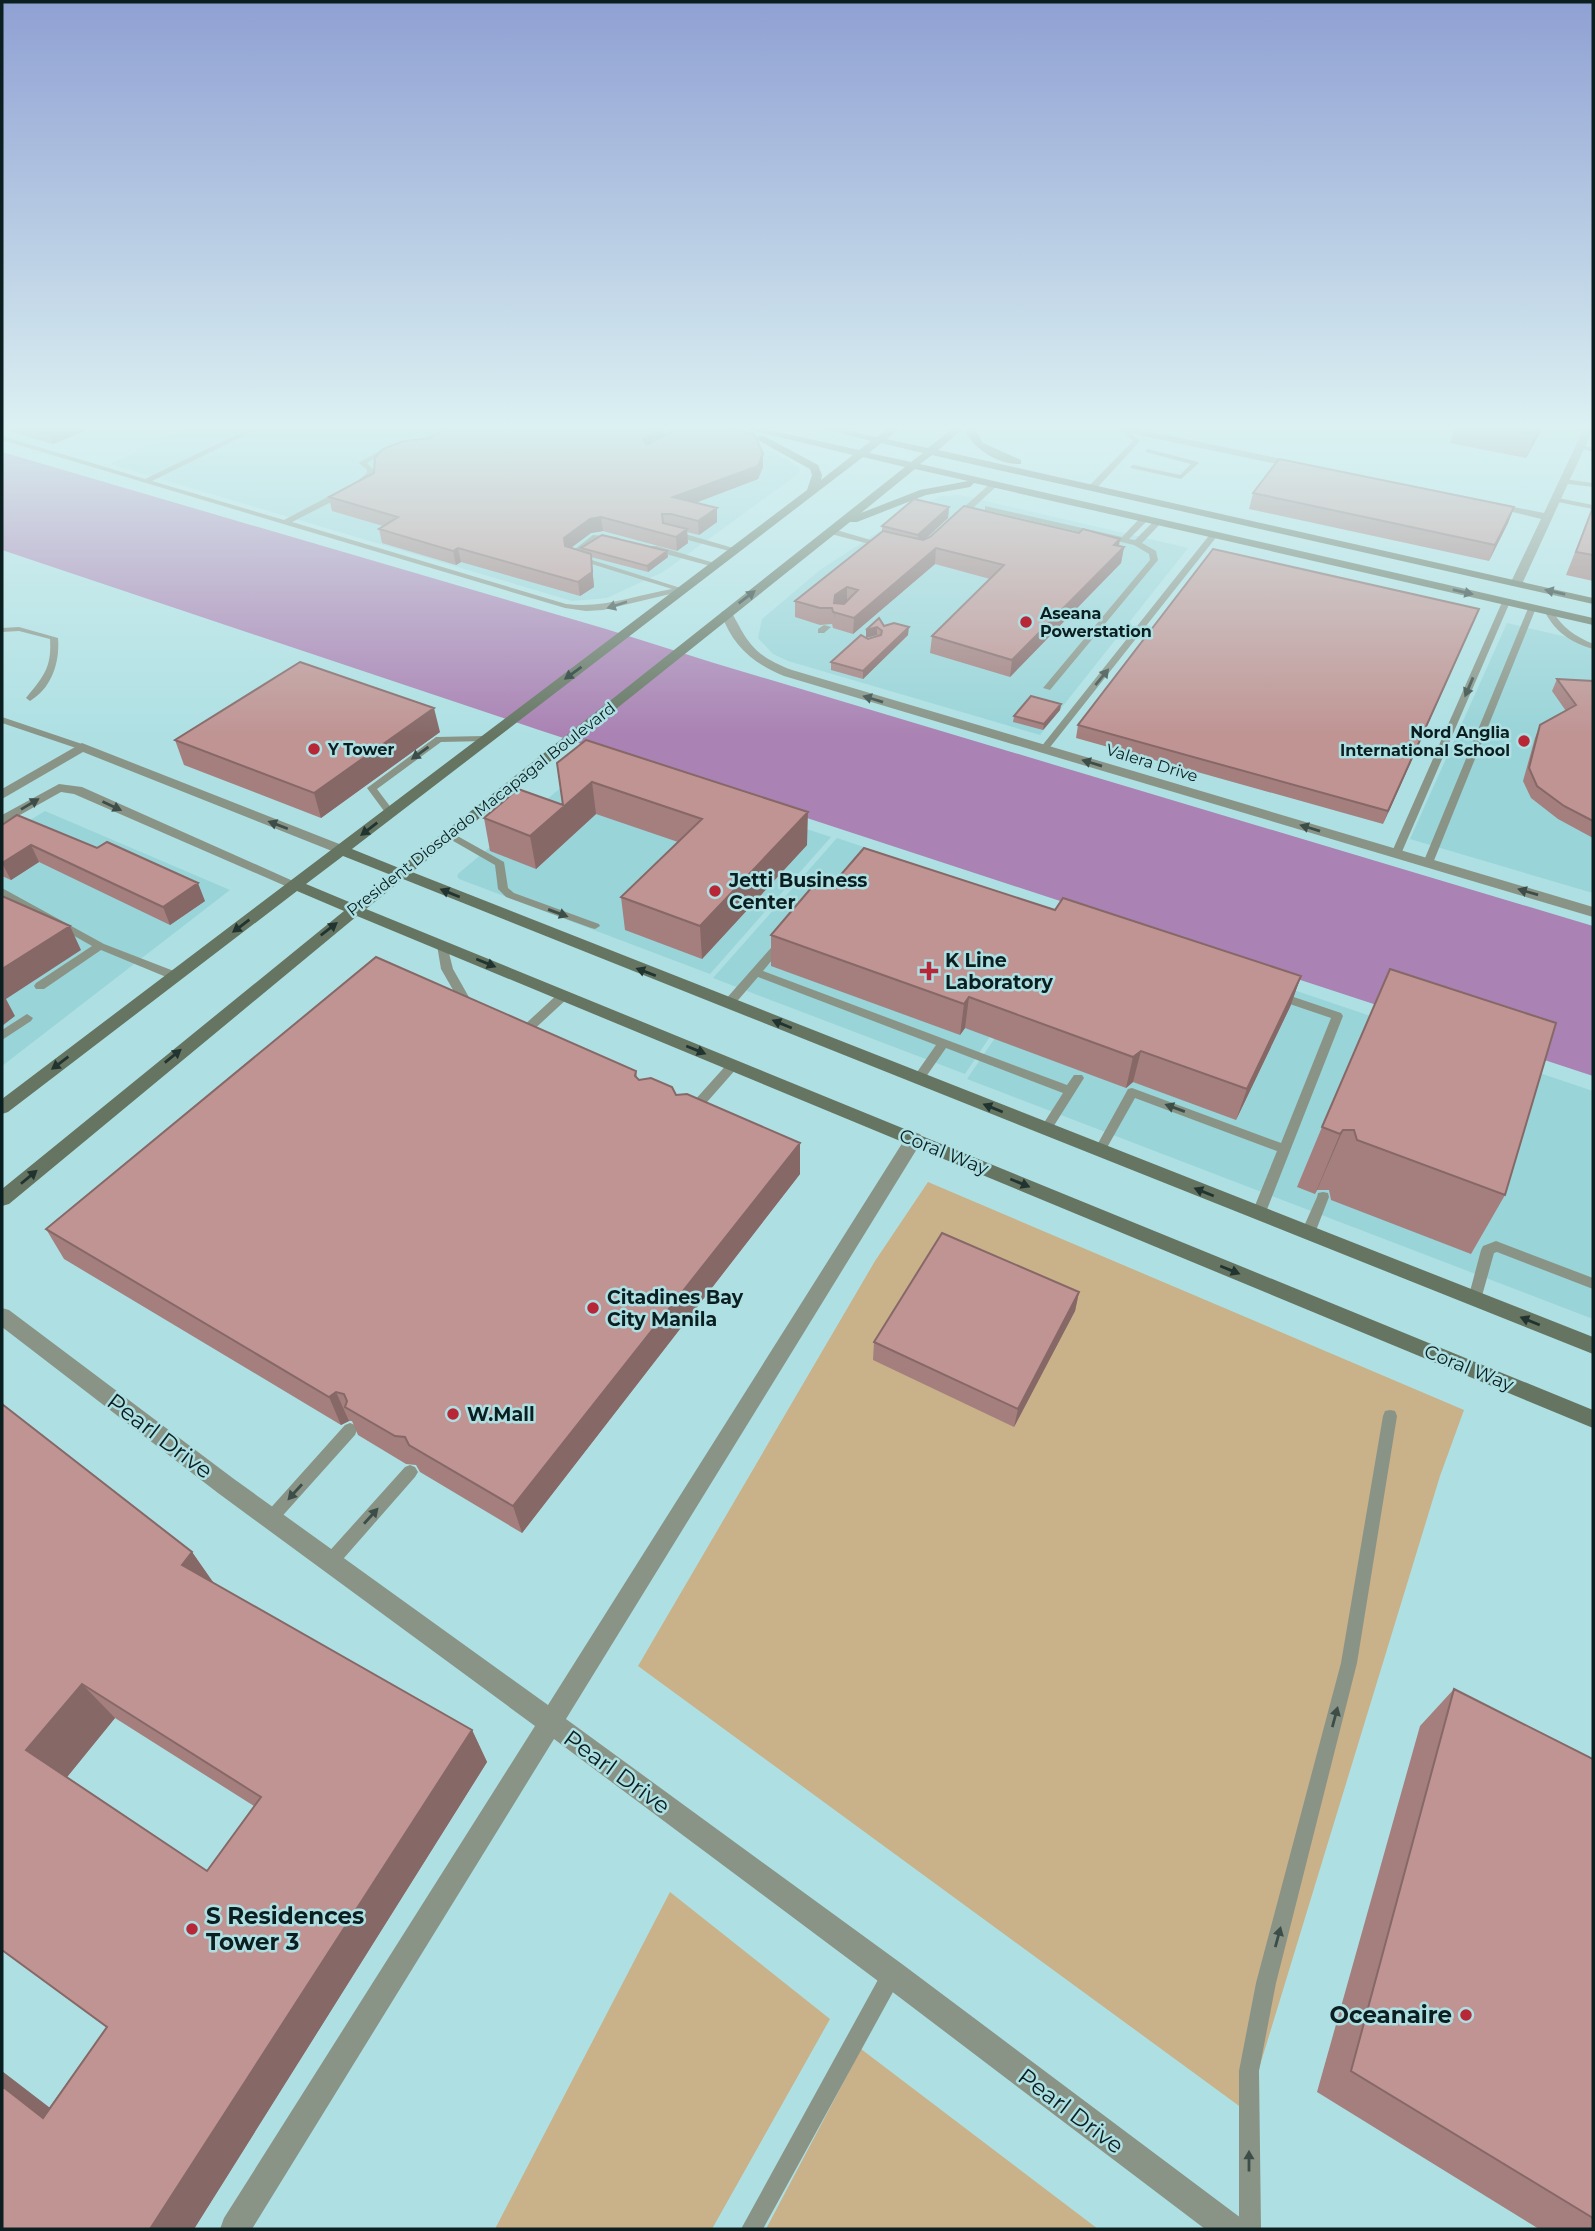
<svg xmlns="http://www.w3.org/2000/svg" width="1595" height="2231" font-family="Montserrat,sans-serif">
<rect width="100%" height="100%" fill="#aee0e3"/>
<path fill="#99d4d8" d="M 195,424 L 665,424 L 762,447 L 789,460 L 800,469 L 797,475 L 663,572 L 607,598 L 572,601 L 110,464 Z
M 960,495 L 1188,548 L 1040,735 L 788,661 L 773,654 L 758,638 L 762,619 L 820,570 L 920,505 L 942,496 Z
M 1507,623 L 1593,643 L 1593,893 L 1410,839 Z
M 594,760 L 831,837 L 710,974 L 459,879 L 457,876 L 459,873 Z
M 45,811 L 230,890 L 2,1066 L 2,837 Z
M 837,838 L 1070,917 L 965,1074 L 713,978 Z
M 1077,917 L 1593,1091 L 1593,1319 L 967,1079 Z"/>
<path fill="#c9b189" d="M 928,1182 L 1464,1410 L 1440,1476 L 1246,2111 L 638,1666 L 875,1261 Z
M 670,1892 L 830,2019 L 712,2229 L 495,2229 Z
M 861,2049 L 1098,2229 L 766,2229 Z"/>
<path fill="#aa82b3" d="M 2,452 L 606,629 L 714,663 L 1593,926 L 1593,1076 L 536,729 L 2,550 Z"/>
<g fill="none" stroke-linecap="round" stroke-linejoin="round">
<path fill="#899487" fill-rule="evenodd" d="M 259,424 L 267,424 L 152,481 L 284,520 L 339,491 L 345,491 L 345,495 L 292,522 L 566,604 C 603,609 636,595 672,589 L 566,556 L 593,535 L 616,537 L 620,539 L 619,541 L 598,539 L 576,555 L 687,590 L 603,610 L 586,611 L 565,608 L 2,440 L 2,436 L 145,479 Z
M 450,424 L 458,424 L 417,446 L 412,445 Z
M 694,424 L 701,424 L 679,439 L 675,439 L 675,437 Z
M 1326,424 L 1340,424 L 1350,427 L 1347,429 Z
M 1123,427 L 1140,441 L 1095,490 L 1089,490 L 1089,486 L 1133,441 L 1121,430 L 1121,428 Z
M 1581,445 L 1593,448 L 1593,452 L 1579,448 L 1579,446 Z
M 389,446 L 394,447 L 367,463 L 373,469 L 373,475 L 361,487 L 355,487 L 355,483 L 367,473 L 367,470 L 359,463 L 360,462 Z
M 1148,449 L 1198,462 L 1199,463 L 1181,479 L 1131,468 L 1130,467 L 1133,465 L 1180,475 L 1191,464 L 1146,452 L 1146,450 Z
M 1564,479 L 1593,483 L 1593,487 L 1561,483 L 1561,479 Z
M 992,482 L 999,484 L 961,519 L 955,519 L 955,515 Z
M 1553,497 L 1593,505 L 1593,509 L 1553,501 Z
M 985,506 L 1122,537 L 1141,517 L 1147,517 L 1147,521 L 1129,539 L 1135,540 L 1155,520 L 1162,522 L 1142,543 L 1156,551 L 1158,560 L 1050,690 L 1043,688 L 1150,560 L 1149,554 L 1134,545 L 985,510 Z
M 827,529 L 833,529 L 888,545 L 881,547 L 827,533 Z
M 669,531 L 675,531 L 740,550 L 733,552 L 669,535 Z
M 1211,533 L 1218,535 L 1047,751 L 1041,751 L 1041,747 Z
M 651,546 L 657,546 L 721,565 L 714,567 L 651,550 Z
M 1503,600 L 1510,602 L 1401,854 L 1396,857 L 1392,856 L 1391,854 Z
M 1529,606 L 1536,608 L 1433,863 L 1428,866 L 1424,865 L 1423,863 Z
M 1546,610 L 1552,610 C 1562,628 1575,636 1593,644 L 1593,649 C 1572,643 1555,632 1545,612 Z
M 824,625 L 831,627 L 824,633 L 818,633 L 818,629 Z
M 19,627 L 58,638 C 60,662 52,688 30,701 L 26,698 C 43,677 52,668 50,639 L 19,631 L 2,632 L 2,628 Z
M 2,717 L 85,745 L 87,747 L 85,749 L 79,749 L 2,723 Z
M 484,736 L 487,737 L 487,741 L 441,742 L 377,789 L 395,813 L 393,815 L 387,815 L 367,788 L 436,737 Z
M 452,833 L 504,862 L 508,888 L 514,893 L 599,924 L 600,926 L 595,929 L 591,928 L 506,897 L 498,889 L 495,865 L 448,838 L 448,834 Z
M 835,877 L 840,880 L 839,882 L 825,898 L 817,898 L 816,896 L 817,894 L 831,878 Z
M 2,888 L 104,944 L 179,973 L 181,976 L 179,979 L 171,979 L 101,950 L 44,989 L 36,989 L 34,986 L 36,983 L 92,946 L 2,895 Z
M 782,938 L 787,942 L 763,971 L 1067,1085 L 1074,1075 L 1082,1075 L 1084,1078 L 1050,1132 L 1046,1134 L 1040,1129 L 1063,1093 L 946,1048 L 923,1081 L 915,1081 L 913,1078 L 915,1075 L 936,1045 L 758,977 L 733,1006 L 725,1006 L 723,1003 L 725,1000 L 778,940 Z
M 442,941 L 447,945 L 453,969 L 474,1006 L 472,1009 L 464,1009 L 441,969 L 437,945 Z
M 564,991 L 568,992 L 570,995 L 568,998 L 529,1034 L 521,1034 L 519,1031 L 521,1028 L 560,992 Z
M 1276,991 L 1341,1013 L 1343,1016 L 1264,1217 L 1254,1217 L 1252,1213 L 1277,1151 L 1135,1098 L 1104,1153 L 1096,1153 L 1094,1150 L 1096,1147 L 1128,1089 L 1132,1088 L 1281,1143 L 1331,1018 L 1272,998 L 1270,995 Z
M 27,1014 L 33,1018 L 31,1021 L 2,1040 L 2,1030 Z
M 733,1061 L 737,1062 L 739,1065 L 737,1068 L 700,1110 C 694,1112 687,1110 684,1104 L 686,1101 L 694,1101 L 729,1062 Z
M 1323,1192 L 1328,1193 L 1329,1197 L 1315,1233 L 1313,1237 L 1303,1237 L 1301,1233 L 1317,1197 L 1318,1193 Z
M 1496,1241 L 1593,1278 L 1593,1289 L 1497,1252 L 1494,1253 L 1480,1303 L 1475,1305 L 1470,1303 L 1468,1299 L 1481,1250 L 1483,1246 Z
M 1390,1410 L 1395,1411 L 1397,1416 L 1357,1663 L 1276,1983 L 1259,2071 L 1261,2229 L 1239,2229 L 1239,2071 L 1256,1983 L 1341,1663 L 1383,1416 L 1385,1411 Z
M 350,1423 L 355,1425 L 357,1430 L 355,1435 L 277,1522 L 272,1524 L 267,1522 L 264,1517 L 267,1512 L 345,1425 Z
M 410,1465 L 415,1467 L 418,1472 L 415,1477 L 337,1566 L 331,1569 L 325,1566 L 323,1561 L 325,1556 L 405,1467 Z
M 892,1964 L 899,1967 L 902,1974 L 899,1981 L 763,2229 L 741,2229 L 885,1967 Z"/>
<path fill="#899487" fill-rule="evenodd" d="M 1586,424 L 1593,424 L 1593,429 L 1522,584 L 1512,586 L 1510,584 L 1541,519 L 1484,505 L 1489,502 L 1544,513 Z
M 1123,426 L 1301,463 L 1306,466 L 1301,469 L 1120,431 L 1120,427 Z
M 723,611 L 731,611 C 749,645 754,655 792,670 L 1593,907 L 1593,917 L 784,676 C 752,663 732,645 721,613 Z
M 82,743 L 347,847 L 349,850 L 347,853 L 337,853 L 83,752 L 2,799 L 2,789 Z
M 59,784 L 82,787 L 302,885 L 300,888 L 290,888 L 74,794 L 61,792 L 2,825 L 2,815 Z
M 914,1132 L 920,1134 L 923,1139 L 920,1144 L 566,1719 L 902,1964 L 1241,2218 L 1245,2229 L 1205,2229 L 882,1984 L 554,1739 L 252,2229 L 220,2229 L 224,2218 L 535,1726 L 218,1493 L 2,1327 L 2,1308 L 9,1310 L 234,1479 L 548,1705 L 908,1134 Z"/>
<path fill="#657562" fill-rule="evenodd" d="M 726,424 L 743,424 L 859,450 L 871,441 L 803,424 L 820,424 L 877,437 L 894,424 L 905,424 L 887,439 L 928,448 L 958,424 L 973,424 L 983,443 L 1021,460 L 1021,464 C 999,465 972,449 964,428 L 938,450 L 1593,598 L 1593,604 L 932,455 L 920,464 L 1593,618 L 1593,625 L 974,483 L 970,487 L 926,495 L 857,522 L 850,522 L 412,872 L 1593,1337 L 1593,1354 L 403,879 L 366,909 L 1593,1410 L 1593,1428 L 357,916 L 9,1204 L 2,1206 L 2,1189 L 344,911 L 297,891 L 8,1112 L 2,1114 L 2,1099 L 807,490 L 812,475 L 810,469 L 758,440 L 758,436 L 764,436 L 818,465 L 822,475 L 821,480 L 853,455 ZM 881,443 L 923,453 L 911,462 L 869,453 ZM 863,457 L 905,467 L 399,868 L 352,849 ZM 915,469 L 968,481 L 920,490 L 861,513 ZM 343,856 L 391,875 L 354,904 L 306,884 Z"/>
</g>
<path fill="#a47f7e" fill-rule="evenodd" d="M 8,424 L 87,424 L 89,429 L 53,444 L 11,432 Z
M 1456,424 L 1545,424 L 1526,458 L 1450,443 Z
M 664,435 L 763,454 L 763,467 L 758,479 L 695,503 L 717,522 L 699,535 L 687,532 L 688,543 L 677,551 L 603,531 L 591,533 L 571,548 L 581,551 L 581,548 L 667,551 L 668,557 L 648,572 L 591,557 L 594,587 L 580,596 L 461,562 L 456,565 L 382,543 L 379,529 L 383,526 L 332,511 L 329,497 Z
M 1253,493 L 1514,507 L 1508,523 L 1489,561 L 1249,509 Z
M 1593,506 L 1593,581 L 1566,575 Z
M 949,507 L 948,518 L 926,539 L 1119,546 L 1124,547 L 1121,563 L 1010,677 L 930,653 L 932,636 L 990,579 L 935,564 L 853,634 L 833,628 L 832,624 L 820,625 L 795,617 L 795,601 L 882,532 L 882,526 Z
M 1479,609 L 1383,824 L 1076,738 L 1078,725 Z
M 884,626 L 908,635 L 863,679 L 831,670 L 831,662 L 866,638 L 866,630 ZM 877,635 L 878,636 L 868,639 L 866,638 Z
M 1557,679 L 1593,681 L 1593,838 L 1558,819 L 1531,798 L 1523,781 L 1535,738 L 1540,725 L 1566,711 L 1552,691 Z
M 1061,704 L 1060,710 L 1043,730 L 1013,722 L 1014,716 Z
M 440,732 L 321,818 L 184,765 L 175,740 Z
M 557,763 L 807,845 L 702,959 L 625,930 L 621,897 L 678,842 L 596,814 L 536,869 L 490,851 L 484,818 L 563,805 Z
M 2,825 L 205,901 L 170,925 L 39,862 L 11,880 L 2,876 Z
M 832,885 L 1055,910 L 1301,976 L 1290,1007 L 1236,1120 L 1133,1082 L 1126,1088 L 965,1028 L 960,1035 L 771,966 L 771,935 Z
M 1390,969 L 1505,1195 L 1471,1254 L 1331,1200 L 1329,1190 L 1317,1190 L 1315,1194 L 1297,1187 L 1322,1127 Z
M 636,1071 L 637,1078 L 639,1080 L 676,1095 L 800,1174 L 522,1533 L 420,1472 L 416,1465 L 406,1464 L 358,1435 L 352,1421 L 349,1421 L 341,1425 L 64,1259 L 46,1229 Z
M 1079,1292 L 1075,1311 L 1014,1427 L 873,1360 L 874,1342 Z
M 2,1404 L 192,1552 L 213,1583 L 472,1730 L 487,1762 L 194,2229 L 2,2229 L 49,2108 L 107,2027 ZM 115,1718 L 254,1806 L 207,1871 L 67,1777 Z
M 1454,1689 L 1593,1759 L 1593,2229 L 1539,2229 L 1317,2092 L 1420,1726 Z"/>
<path fill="#866867" d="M 71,424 L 87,424 L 89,429 L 53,444 L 49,433 Z
M 1540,424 L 1545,424 L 1526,458 L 1535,434 Z
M 664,426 L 664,439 L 644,452 L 643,439 Z
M 763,454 L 763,467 L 758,479 L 674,511 L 673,497 Z
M 949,507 L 948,518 L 917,546 L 918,535 Z
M 1514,507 L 1508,523 L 1489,561 L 1495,545 Z
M 717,508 L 717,522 L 699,535 L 698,521 Z
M 601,517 L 603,531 L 591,533 L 565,552 L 564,538 L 590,519 Z
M 687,529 L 688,543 L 677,551 L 676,537 Z
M 1120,539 L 1118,553 L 1124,547 L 1121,563 L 1010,677 L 1012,660 Z
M 458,548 L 461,562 L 456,565 L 453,551 Z
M 936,548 L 935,564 L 853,634 L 854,618 Z
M 667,551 L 668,557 L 648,572 L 647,566 Z
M 591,554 L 594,587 L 580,596 L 578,582 Z
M 847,587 L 847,604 L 835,612 L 834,620 L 835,595 Z
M 1479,609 L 1474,621 L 1383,824 L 1388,811 Z
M 877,627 L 877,635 L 866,638 L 866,630 Z
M 909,627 L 908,635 L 863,679 L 863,671 Z
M 1061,704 L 1060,710 L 1043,730 L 1044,724 Z
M 434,708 L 440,732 L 321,818 L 314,793 Z
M 592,782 L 596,814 L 536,869 L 530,836 Z
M 808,812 L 807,845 L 702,959 L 700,926 Z
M 31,845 L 39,862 L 11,880 L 2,863 Z
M 198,883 L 205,901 L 170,925 L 163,907 Z
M 70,926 L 81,950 L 6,999 L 15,1016 L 2,1026 L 2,969 Z
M 1301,976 L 1290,1007 L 1236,1120 L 1247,1089 Z
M 969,997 L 965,1028 L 960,1035 L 964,1004 Z
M 1141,1051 L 1133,1082 L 1126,1088 L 1133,1057 Z
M 1343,1130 L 1317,1190 L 1315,1194 L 1340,1134 Z
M 800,1143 L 800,1174 L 522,1533 L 513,1506 Z
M 1079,1292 L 1075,1311 L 1014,1427 L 1018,1409 Z
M 336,1392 L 349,1421 L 341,1425 L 329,1397 Z
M 192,1552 L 218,1589 L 182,1565 Z
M 82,1684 L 115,1718 L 63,1782 L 26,1750 Z
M 472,1730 L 487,1762 L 194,2229 L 150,2229 Z
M 2,2071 L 84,2134 L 43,2118 L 2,2086 Z"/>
<path fill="#bf9493" stroke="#866867" stroke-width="2" fill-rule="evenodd" d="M 18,424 L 71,424 L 49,433 Z
M 455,424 L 656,424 L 664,426 L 643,439 L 647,445 L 679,427 L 690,429 L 699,424 L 703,424 L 754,434 L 763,454 L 758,466 L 673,497 L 717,508 L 698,521 L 671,514 L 662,514 L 663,523 L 687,529 L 676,537 L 601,517 L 590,519 L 564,538 L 565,546 L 591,554 L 592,572 L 578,582 L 458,548 L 453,551 L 379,529 L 398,517 L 329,497 L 374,473 L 375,457 L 383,449 L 404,441 L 430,438 Z
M 1486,424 L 1540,424 L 1535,434 Z
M 1279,459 L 1514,507 L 1495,545 L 1253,493 Z
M 914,499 L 949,507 L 918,535 L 882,526 Z
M 964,506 L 1079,533 L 1083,529 L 1120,539 L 1114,545 L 1124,547 L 1012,660 L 932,636 L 1004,565 L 936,548 L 854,618 L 833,612 L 832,608 L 820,608 L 795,601 L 883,531 L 923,540 L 930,537 ZM 847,587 L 858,590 L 844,604 L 834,603 L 835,595 Z
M 1593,507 L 1593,555 L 1576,552 Z
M 602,535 L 667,551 L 647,566 L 581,548 Z
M 1213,549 L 1479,609 L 1388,811 L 1078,725 Z
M 879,618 L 884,626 L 894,623 L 909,627 L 863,671 L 831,662 L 861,635 L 868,639 L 881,635 L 882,631 L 877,627 L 866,630 Z
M 300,662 L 434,708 L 314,793 L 175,740 Z
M 1557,679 L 1593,681 L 1593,821 L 1564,806 L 1537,786 L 1529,768 L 1540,725 L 1576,705 Z
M 1031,696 L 1061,704 L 1044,724 L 1014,716 Z
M 586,740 L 808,812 L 700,926 L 621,897 L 702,819 L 592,782 L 530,836 L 484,818 L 518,789 L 563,805 L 557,763 Z
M 17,815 L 97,848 L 107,842 L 198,883 L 163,907 L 31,845 L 2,863 L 2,825 Z
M 864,848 L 1055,910 L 1063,898 L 1301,976 L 1247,1089 L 1141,1051 L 1133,1057 L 969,997 L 964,1004 L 771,935 L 818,880 L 832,885 Z
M 2,896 L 70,926 L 2,969 Z
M 376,957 L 636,1071 L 635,1076 L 639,1080 L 651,1078 L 672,1087 L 676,1095 L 687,1094 L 800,1143 L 513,1506 L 409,1445 L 405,1437 L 395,1436 L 345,1407 L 347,1401 L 344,1394 L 336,1392 L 329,1397 L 46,1229 Z
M 1390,969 L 1556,1023 L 1505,1195 L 1357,1140 L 1354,1130 L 1343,1130 L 1340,1134 L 1322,1127 Z
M 942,1233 L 1079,1292 L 1018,1409 L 874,1342 Z
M 2,1404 L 192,1552 L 182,1565 L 472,1730 L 150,2229 L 2,2229 L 2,2086 L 43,2118 L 107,2027 L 2,1950 ZM 82,1684 L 261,1797 L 207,1871 L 26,1750 Z
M 1454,1689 L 1593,1759 L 1593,2218 L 1351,2071 Z"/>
<defs><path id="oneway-solid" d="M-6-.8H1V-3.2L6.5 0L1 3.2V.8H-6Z" transform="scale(1.75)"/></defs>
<g fill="#223430">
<use href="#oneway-solid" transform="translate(1463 592) rotate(13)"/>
<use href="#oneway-solid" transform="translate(1555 592) rotate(-167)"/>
<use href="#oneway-solid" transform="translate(747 597) rotate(-38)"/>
<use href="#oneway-solid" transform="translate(573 673) rotate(144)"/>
<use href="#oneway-solid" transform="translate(369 829) rotate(142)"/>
<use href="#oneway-solid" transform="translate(450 893) rotate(-158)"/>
<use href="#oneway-solid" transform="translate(241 926) rotate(143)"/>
<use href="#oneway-solid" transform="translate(329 929) rotate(-38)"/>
<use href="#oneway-solid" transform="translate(486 963) rotate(22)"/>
<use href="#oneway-solid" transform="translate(646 972) rotate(-159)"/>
<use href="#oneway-solid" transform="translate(782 1024) rotate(-158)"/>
<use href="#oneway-solid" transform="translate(696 1050) rotate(22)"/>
<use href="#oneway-solid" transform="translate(173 1056) rotate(-39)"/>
<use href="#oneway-solid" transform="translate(60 1063) rotate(143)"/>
<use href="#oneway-solid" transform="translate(993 1108) rotate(-158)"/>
<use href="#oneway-solid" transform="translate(29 1177) rotate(-40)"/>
<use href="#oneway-solid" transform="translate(1020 1183) rotate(22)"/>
<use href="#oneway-solid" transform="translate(1204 1192) rotate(-158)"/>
<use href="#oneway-solid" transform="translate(1230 1270) rotate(22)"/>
<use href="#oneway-solid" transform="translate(1530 1321) rotate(-158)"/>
</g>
<g fill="#3d4e49">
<use href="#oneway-solid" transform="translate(617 605) rotate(162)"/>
<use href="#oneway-solid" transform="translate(1102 677) rotate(-51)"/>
<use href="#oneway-solid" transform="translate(1469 687) rotate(113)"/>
<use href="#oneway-solid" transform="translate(873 699) rotate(-163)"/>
<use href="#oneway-solid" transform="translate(420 753) rotate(144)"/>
<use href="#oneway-solid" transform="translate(1092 763) rotate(-163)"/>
<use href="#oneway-solid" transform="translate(30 804) rotate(-31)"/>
<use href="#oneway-solid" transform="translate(112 806) rotate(25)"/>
<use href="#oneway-solid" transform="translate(278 825) rotate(-159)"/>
<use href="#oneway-solid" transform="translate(1310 828) rotate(-163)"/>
<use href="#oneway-solid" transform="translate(1528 892) rotate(-164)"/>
<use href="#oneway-solid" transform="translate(558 913) rotate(20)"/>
<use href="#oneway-solid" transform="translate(1175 1108) rotate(-160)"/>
<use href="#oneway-solid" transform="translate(295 1492) rotate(132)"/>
<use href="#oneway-solid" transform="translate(371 1516) rotate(-48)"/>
<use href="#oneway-solid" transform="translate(1335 1717) rotate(-75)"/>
<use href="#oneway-solid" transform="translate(1278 1937) rotate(-75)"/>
<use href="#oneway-solid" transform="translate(1249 2161) rotate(-90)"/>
</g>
<linearGradient id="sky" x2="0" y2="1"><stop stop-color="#8fa0d3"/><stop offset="0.58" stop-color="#dbf1f2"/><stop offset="1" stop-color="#dbf1f2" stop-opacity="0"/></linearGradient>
<rect width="1595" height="736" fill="url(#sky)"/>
<g fill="#b82738" stroke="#aee0e3" stroke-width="2.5">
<circle cx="1026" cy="622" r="7"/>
<circle cx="1524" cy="741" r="7"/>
<circle cx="314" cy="749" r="7"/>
<circle cx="715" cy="891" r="7"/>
<path d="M925.5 960.5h7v7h7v7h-7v7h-7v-7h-7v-7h7z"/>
<circle cx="593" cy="1308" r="7"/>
<circle cx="453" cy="1414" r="7"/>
<circle cx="192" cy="1929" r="7"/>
<circle cx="1466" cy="2015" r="7"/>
</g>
<g text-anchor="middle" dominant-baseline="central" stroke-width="5" stroke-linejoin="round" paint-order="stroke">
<g font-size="16" font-weight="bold" fill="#0b1f20" stroke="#aee0e3" text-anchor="start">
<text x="1040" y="613">Aseana<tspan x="1040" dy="18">Powerstation</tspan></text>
<text x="1510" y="732" text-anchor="end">Nord Anglia<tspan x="1510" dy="18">International School</tspan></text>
<text x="328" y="749">Y Tower</text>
</g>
<g font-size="16" fill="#0b1f20" stroke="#aee0e3">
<text transform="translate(1152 763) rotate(17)">Valera Drive</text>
<text transform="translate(481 809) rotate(-38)">President Diosdado Macapagal Boulevard</text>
</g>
<g font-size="19" font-weight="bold" fill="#0b1f20" stroke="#aee0e3" text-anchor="start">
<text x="729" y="880">Jetti Business<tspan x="729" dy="22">Center</tspan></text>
<text x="945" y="960">K Line<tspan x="945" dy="22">Laboratory</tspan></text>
<text x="607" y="1297">Citadines Bay<tspan x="607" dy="22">City Manila</tspan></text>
<text x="467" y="1414">W.Mall</text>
</g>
<g font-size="19" fill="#0b1f20" stroke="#aee0e3">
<text transform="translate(944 1152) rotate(22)">Coral Way</text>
<text transform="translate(1469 1368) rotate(22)">Coral Way</text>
</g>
<g font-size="23" fill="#0b1f20" stroke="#aee0e3">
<text transform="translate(160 1436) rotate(37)">Pearl Drive</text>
<text transform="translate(617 1772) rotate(36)">Pearl Drive</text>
<text transform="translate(1071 2111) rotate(37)">Pearl Drive</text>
</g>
<g font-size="23" font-weight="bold" fill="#0b1f20" stroke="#aee0e3" text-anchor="start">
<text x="206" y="1916">S Residences<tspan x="206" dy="26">Tower 3</tspan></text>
<text x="1452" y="2015" text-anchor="end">Oceanaire</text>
</g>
</g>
<rect width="1595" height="2231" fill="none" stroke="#0b1f20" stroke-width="7"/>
</svg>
